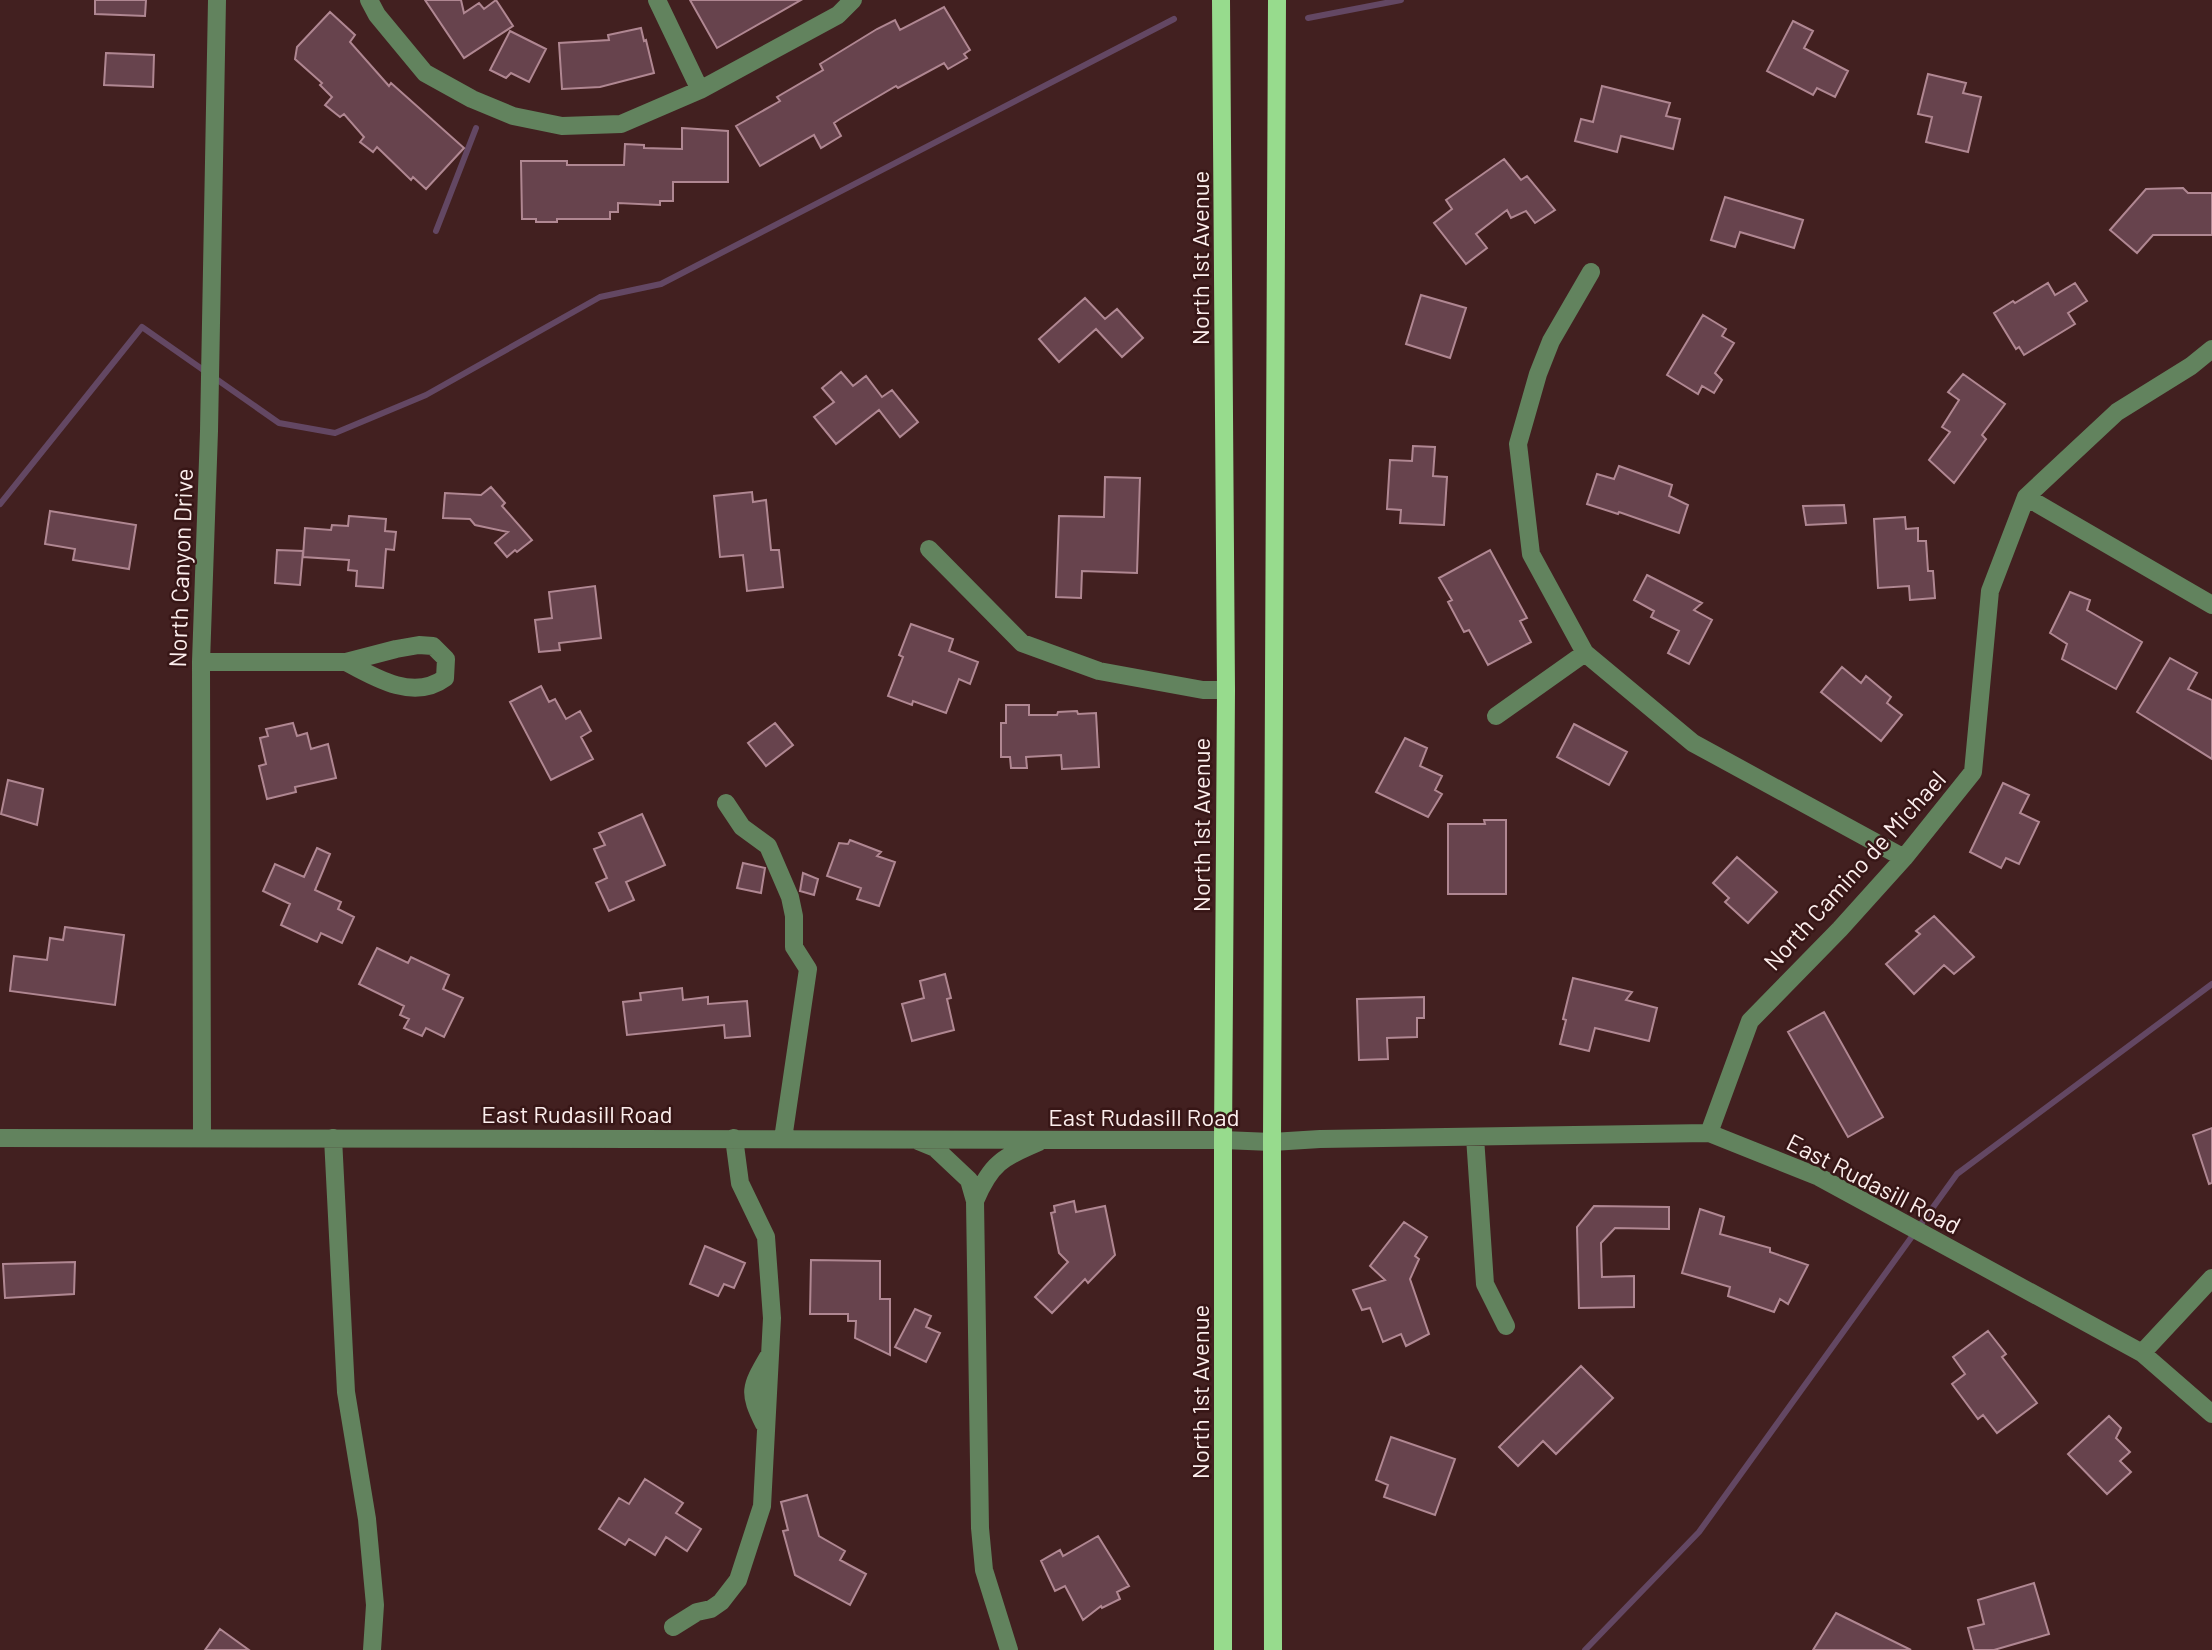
<svg xmlns="http://www.w3.org/2000/svg" width="2212" height="1650" font-family="Barlow,sans-serif">
<rect width="100%" height="100%" fill="#422020"/>
<g fill="none" stroke-linecap="round" stroke-linejoin="round">
<path stroke="#634763" stroke-width="6" d="M 1308,18 L 1401,0
M 436,231 L 476,128
M 0,504 L 142,327 L 279,423 L 335,433 L 426,395 L 600,297 L 661,284 L 1174,19
M 1585,1650 L 1699,1532 L 1957,1174 L 2212,984"/>
</g>
<path fill="#67434d" stroke="#b08792" stroke-width="2" d="M 95,0 L 146,0 L 145,16 L 95,14 Z
M 425,0 L 461,0 L 464,13 L 479,3 L 484,9 L 496,0 L 513,26 L 464,58 Z
M 690,0 L 801,0 L 717,48 Z
M 944,7 L 970,50 L 964,54 L 967,58 L 948,69 L 944,63 L 898,88 L 896,86 L 840,119 L 834,123 L 841,136 L 821,148 L 814,135 L 760,166 L 736,126 L 780,101 L 777,97 L 823,70 L 820,64 L 877,29 L 895,20 L 900,30 Z
M 330,12 L 355,35 L 350,42 L 389,86 L 391,83 L 464,148 L 426,189 L 413,177 L 411,180 L 377,147 L 373,152 L 360,142 L 364,137 L 344,114 L 340,117 L 325,105 L 332,97 L 320,85 L 322,83 L 295,59 L 297,47 Z
M 1793,21 L 1813,31 L 1804,48 L 1848,71 L 1835,97 L 1817,88 L 1813,95 L 1767,71 Z
M 641,28 L 644,41 L 646,40 L 654,73 L 600,87 L 562,89 L 559,43 L 609,40 L 608,35 Z
M 510,31 L 546,49 L 529,82 L 511,73 L 506,78 L 490,70 Z
M 106,53 L 154,55 L 153,87 L 104,85 Z
M 1928,74 L 1966,83 L 1963,93 L 1981,97 L 1968,152 L 1926,142 L 1932,117 L 1918,114 Z
M 1602,86 L 1670,103 L 1666,116 L 1680,119 L 1673,149 L 1621,136 L 1617,152 L 1575,141 L 1581,119 L 1593,122 Z
M 682,128 L 728,131 L 728,182 L 673,182 L 673,201 L 660,201 L 660,205 L 618,203 L 618,212 L 610,212 L 610,219 L 557,219 L 557,222 L 536,222 L 536,219 L 522,219 L 521,161 L 567,161 L 567,165 L 624,165 L 625,144 L 644,145 L 644,148 L 682,149 Z
M 1504,159 L 1521,180 L 1527,176 L 1555,210 L 1535,223 L 1526,211 L 1511,218 L 1507,210 L 1476,234 L 1487,248 L 1466,264 L 1434,223 L 1452,209 L 1446,200 Z
M 2183,188 L 2188,193 L 2212,193 L 2212,235 L 2153,235 L 2137,253 L 2110,230 L 2146,189 Z
M 1725,197 L 1803,220 L 1794,248 L 1740,232 L 1735,247 L 1711,240 Z
M 2048,283 L 2055,295 L 2075,283 L 2087,301 L 2068,313 L 2075,324 L 2024,355 L 2019,347 L 2016,349 L 1994,313 L 2013,301 L 2015,303 Z
M 1421,295 L 1466,308 L 1450,358 L 1406,344 Z
M 1085,298 L 1105,319 L 1117,309 L 1143,338 L 1122,357 L 1096,329 L 1059,362 L 1039,339 Z
M 1703,315 L 1726,329 L 1722,336 L 1734,343 L 1715,373 L 1722,380 L 1714,393 L 1702,386 L 1698,394 L 1667,375 Z
M 841,372 L 853,386 L 866,376 L 882,397 L 892,390 L 918,422 L 900,437 L 879,410 L 836,444 L 814,417 L 834,402 L 822,388 Z
M 1963,374 L 2005,404 L 1982,435 L 1986,439 L 1954,483 L 1929,460 L 1950,432 L 1942,427 L 1959,400 L 1948,392 Z
M 1413,446 L 1435,447 L 1433,476 L 1447,477 L 1444,525 L 1400,523 L 1401,510 L 1387,509 L 1390,460 L 1412,461 Z
M 1619,466 L 1672,485 L 1669,496 L 1688,505 L 1679,533 L 1619,512 L 1618,514 L 1587,504 L 1597,474 L 1614,479 Z
M 1105,477 L 1140,478 L 1137,573 L 1082,571 L 1081,598 L 1056,597 L 1059,516 L 1104,517 Z
M 491,487 L 505,503 L 502,506 L 532,540 L 517,552 L 515,550 L 507,557 L 495,543 L 508,532 L 475,525 L 470,519 L 443,518 L 445,493 L 481,495 Z
M 752,492 L 753,502 L 766,500 L 771,550 L 779,550 L 783,587 L 747,591 L 743,555 L 720,557 L 714,496 Z
M 1844,505 L 1846,523 L 1806,525 L 1803,506 Z
M 50,511 L 136,525 L 129,569 L 73,560 L 75,549 L 45,544 Z
M 349,516 L 386,519 L 385,531 L 396,532 L 394,550 L 386,549 L 383,588 L 356,586 L 357,571 L 348,570 L 349,560 L 303,557 L 305,528 L 331,530 L 332,525 L 348,526 Z
M 1905,517 L 1906,529 L 1918,528 L 1918,541 L 1926,541 L 1928,571 L 1933,571 L 1935,598 L 1910,600 L 1909,586 L 1878,588 L 1874,519 Z
M 277,550 L 303,551 L 300,585 L 275,583 Z
M 1490,550 L 1527,618 L 1520,621 L 1531,642 L 1488,665 L 1469,630 L 1464,632 L 1448,602 L 1452,600 L 1439,578 Z
M 1647,575 L 1702,603 L 1694,610 L 1712,620 L 1689,664 L 1668,653 L 1679,631 L 1651,617 L 1654,611 L 1634,600 Z
M 595,586 L 601,638 L 559,643 L 560,650 L 539,652 L 535,620 L 552,618 L 549,592 Z
M 2070,592 L 2090,600 L 2087,610 L 2142,642 L 2116,689 L 2062,659 L 2067,644 L 2050,633 Z
M 911,624 L 953,639 L 949,651 L 978,662 L 970,684 L 959,679 L 946,713 L 913,701 L 912,705 L 888,696 L 903,657 L 899,655 Z
M 2170,658 L 2197,673 L 2188,689 L 2212,700 L 2212,759 L 2137,712 Z
M 1842,667 L 1861,683 L 1866,676 L 1891,697 L 1887,703 L 1902,715 L 1881,741 L 1821,692 Z
M 541,686 L 549,702 L 555,699 L 566,719 L 580,711 L 591,731 L 581,737 L 593,759 L 551,780 L 510,702 Z
M 1006,705 L 1029,705 L 1029,715 L 1057,715 L 1058,712 L 1077,711 L 1078,714 L 1096,713 L 1099,767 L 1062,769 L 1061,755 L 1026,757 L 1027,768 L 1011,768 L 1010,757 L 1001,757 L 1001,723 L 1006,723 Z
M 293,723 L 297,736 L 307,733 L 311,749 L 328,744 L 336,778 L 295,787 L 296,792 L 267,799 L 259,766 L 266,764 L 260,738 L 268,736 L 266,729 Z
M 775,723 L 793,745 L 766,766 L 748,743 Z
M 1574,724 L 1627,752 L 1609,785 L 1557,757 Z
M 1405,738 L 1427,748 L 1420,766 L 1442,776 L 1435,790 L 1442,794 L 1428,817 L 1376,792 Z
M 8,780 L 43,789 L 37,825 L 1,814 Z
M 2003,783 L 2029,795 L 2020,813 L 2039,822 L 2019,864 L 2006,858 L 2001,868 L 1970,852 Z
M 642,814 L 665,865 L 626,882 L 634,900 L 609,911 L 596,883 L 607,878 L 594,849 L 605,845 L 599,833 Z
M 1484,820 L 1506,820 L 1506,894 L 1448,894 L 1448,824 L 1485,824 Z
M 850,840 L 881,852 L 877,856 L 895,862 L 879,906 L 857,899 L 861,888 L 827,876 L 839,843 L 848,844 Z
M 317,848 L 330,854 L 315,890 L 341,902 L 338,909 L 354,917 L 342,943 L 321,933 L 317,942 L 281,925 L 290,904 L 263,891 L 275,864 L 304,877 Z
M 1737,857 L 1777,892 L 1748,923 L 1725,902 L 1729,898 L 1713,883 Z
M 743,863 L 765,868 L 761,893 L 737,888 Z
M 803,873 L 818,879 L 814,895 L 800,891 Z
M 1934,916 L 1974,957 L 1954,974 L 1944,965 L 1914,994 L 1886,964 L 1920,934 L 1916,931 Z
M 65,927 L 124,935 L 115,1005 L 10,991 L 14,956 L 47,960 L 50,938 L 63,940 Z
M 377,948 L 408,963 L 411,957 L 449,975 L 443,989 L 463,998 L 444,1037 L 426,1028 L 422,1036 L 404,1028 L 409,1019 L 400,1015 L 404,1006 L 359,984 Z
M 945,974 L 951,998 L 947,999 L 954,1030 L 912,1041 L 902,1004 L 924,998 L 920,981 Z
M 1573,978 L 1632,992 L 1626,1000 L 1657,1008 L 1649,1041 L 1595,1028 L 1589,1051 L 1560,1044 L 1566,1020 L 1563,1019 Z
M 682,988 L 683,1000 L 708,997 L 708,1004 L 747,1001 L 750,1036 L 725,1038 L 724,1025 L 627,1035 L 623,1002 L 641,1000 L 640,993 Z
M 1424,997 L 1424,1018 L 1417,1018 L 1417,1037 L 1387,1038 L 1388,1059 L 1359,1060 L 1357,999 Z
M 1824,1012 L 1883,1117 L 1848,1137 L 1788,1032 Z
M 2212,1128 L 2212,1183 L 2209,1184 L 2193,1135 Z
M 1074,1201 L 1076,1212 L 1105,1206 L 1115,1255 L 1088,1283 L 1085,1279 L 1052,1313 L 1035,1297 L 1068,1262 L 1059,1253 L 1051,1213 L 1055,1212 L 1054,1206 Z
M 1594,1206 L 1669,1207 L 1669,1229 L 1615,1228 L 1601,1243 L 1602,1277 L 1634,1276 L 1634,1307 L 1579,1308 L 1577,1227 Z
M 1700,1209 L 1724,1217 L 1720,1234 L 1770,1248 L 1770,1252 L 1808,1265 L 1788,1304 L 1780,1299 L 1774,1312 L 1728,1296 L 1730,1287 L 1682,1273 Z
M 1404,1222 L 1427,1237 L 1415,1256 L 1419,1259 L 1410,1279 L 1429,1334 L 1406,1346 L 1401,1334 L 1383,1342 L 1370,1308 L 1362,1310 L 1353,1290 L 1385,1280 L 1370,1266 Z
M 705,1246 L 745,1263 L 734,1288 L 724,1284 L 718,1296 L 690,1284 Z
M 811,1260 L 880,1261 L 880,1299 L 890,1299 L 890,1355 L 855,1338 L 856,1321 L 848,1321 L 848,1314 L 810,1314 Z
M 75,1262 L 74,1294 L 5,1298 L 3,1264 Z
M 915,1309 L 931,1316 L 926,1327 L 940,1333 L 926,1362 L 895,1347 Z
M 1988,1331 L 2006,1354 L 2002,1357 L 2037,1403 L 1997,1433 L 1983,1415 L 1978,1419 L 1952,1384 L 1965,1374 L 1953,1357 Z
M 1581,1366 L 1613,1398 L 1556,1454 L 1543,1441 L 1518,1466 L 1499,1447 Z
M 2109,1416 L 2121,1428 L 2116,1438 L 2130,1452 L 2120,1461 L 2131,1472 L 2107,1494 L 2068,1454 Z
M 1391,1437 L 1455,1459 L 1435,1515 L 1384,1497 L 1388,1485 L 1376,1480 Z
M 645,1479 L 683,1503 L 676,1513 L 701,1529 L 687,1551 L 666,1537 L 655,1555 L 629,1539 L 625,1545 L 599,1529 L 619,1498 L 629,1504 Z
M 807,1495 L 819,1536 L 845,1551 L 840,1560 L 866,1574 L 850,1605 L 795,1575 L 783,1531 L 788,1530 L 781,1502 Z
M 1098,1536 L 1129,1586 L 1117,1592 L 1120,1599 L 1102,1608 L 1101,1606 L 1083,1620 L 1065,1586 L 1055,1591 L 1041,1561 L 1060,1550 L 1063,1556 Z
M 2034,1583 L 2049,1634 L 1994,1650 L 1974,1650 L 1968,1628 L 1984,1624 L 1978,1600 Z
M 1836,1613 L 1911,1650 L 1813,1650 Z
M 220,1629 L 249,1650 L 205,1650 Z"/>
<g fill="none" stroke-linecap="round" stroke-linejoin="round">
<path stroke="#62835e" stroke-width="18" d="M 369,0 L 377,15 L 425,73 L 472,99 L 513,116 L 562,126 L 621,124 L 700,90 L 838,15 L 853,0
M 657,0 L 700,90
M 1591,272 L 1551,341 L 1538,374 L 1518,444 L 1531,554 L 1585,653 L 1693,743 L 1904,858
M 2026,497 L 2212,605
M 929,549 L 1022,643 L 1099,671 L 1203,690 L 1226,690
M 201,662 L 346,662 L 396,649 L 419,645 L 433,646 L 446,659 L 445,678 C 414,701 375,678 346,662
M 1496,716 L 1585,653
M 726,803 L 742,827 L 768,846 L 790,897 L 794,916 L 794,947 L 808,969 L 783,1139
M 1709,1133 L 1750,1021 L 1840,929 L 1904,858 L 1973,772 L 1990,591 L 2026,497 L 2117,412 L 2191,366 L 2212,349
M 202,1137 L 201,662 L 209,431 L 217,0
M 1475,1137 L 1485,1284 L 1506,1326
M 0,1138 L 1223,1140 L 1272,1142 L 1320,1139 L 1709,1133 L 1819,1177 L 2142,1353 L 2212,1414
M 333,1138 L 346,1392 L 367,1519 L 375,1605 L 372,1650
M 918,1141 L 935,1148 L 969,1180 L 975,1201
M 2142,1353 L 2212,1278
M 764,1424 C 748,1392 750,1388 768,1357
M 673,1627 L 697,1612 L 711,1609 L 721,1602 L 738,1580 L 762,1506 L 772,1318 L 766,1237 L 740,1183 L 734,1138
M 1009,1650 L 984,1570 L 980,1528 L 975,1201 C 991,1163 1002,1158 1039,1142"/>
<path stroke="#97db8d" stroke-width="18" d="M 1221,0 L 1226,690 L 1223,1140 L 1223,1650
M 1273,1650 L 1272,1142 L 1277,0"/>
</g>
<g text-anchor="middle" dominant-baseline="central" stroke-width="5" stroke-linejoin="round" paint-order="stroke">
<g font-size="24" fill="#fceeed" stroke="#371616">
<text transform="translate(1199 258) rotate(-90)">North 1st Avenue</text>
<text transform="translate(180 568) rotate(-88)">North Canyon Drive</text>
<text transform="translate(1200 825) rotate(-90)">North 1st Avenue</text>
<text transform="translate(1854 870) rotate(-48)">North Camino de Michael</text>
<text x="577" y="1113">East Rudasill Road</text>
<text x="1144" y="1116">East Rudasill Road</text>
<text transform="translate(1874 1183) rotate(27)">East Rudasill Road</text>
<text transform="translate(1199 1392) rotate(-90)">North 1st Avenue</text>
</g>
</g>
</svg>
